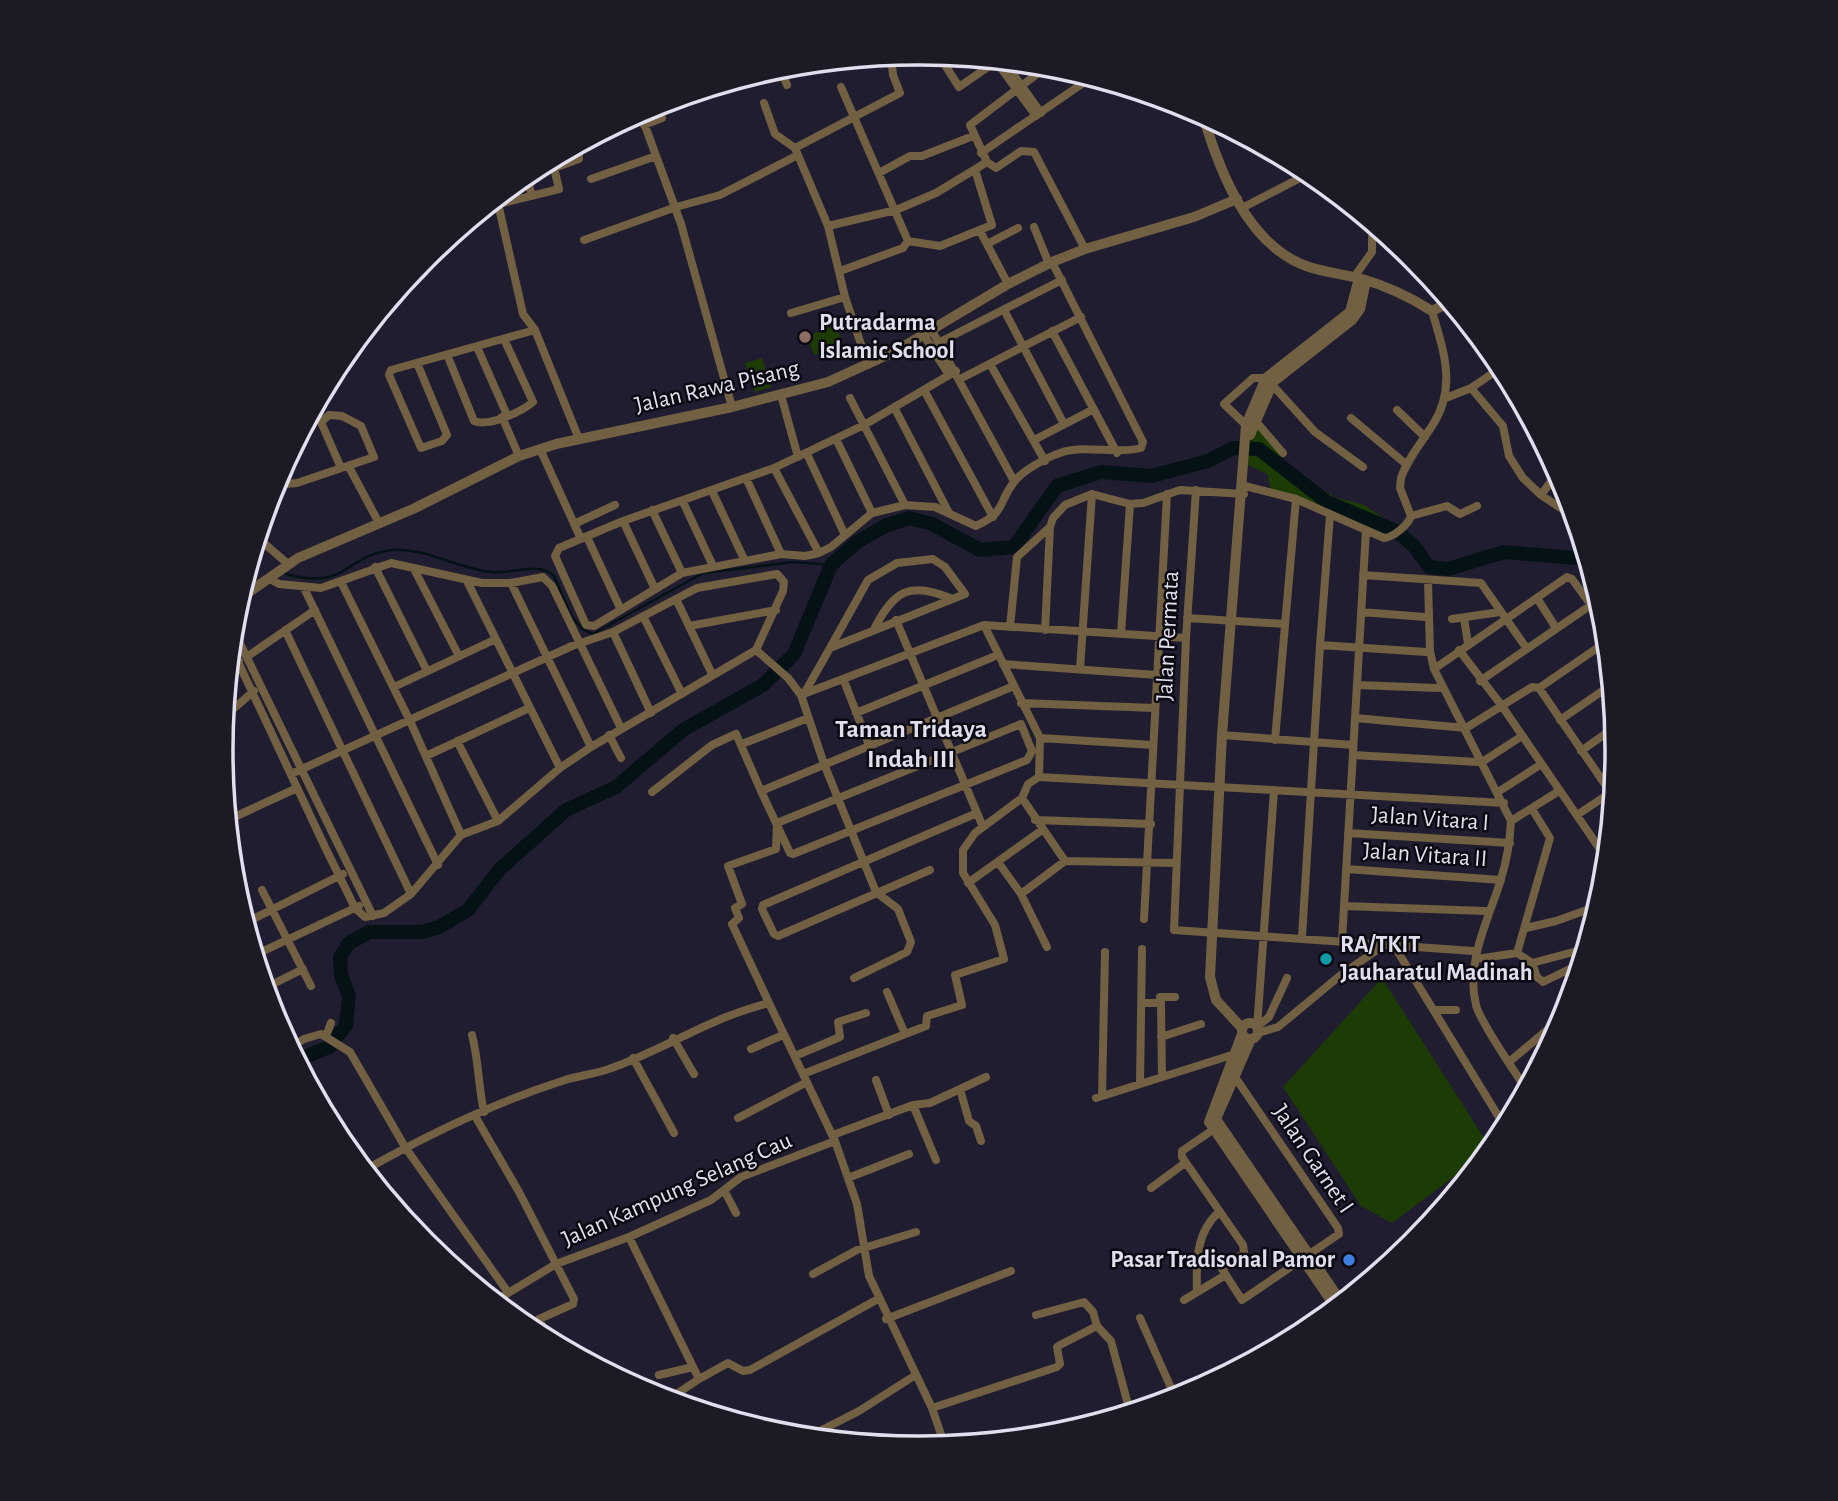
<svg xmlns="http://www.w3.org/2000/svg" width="1838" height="1501" font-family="'Alegreya Sans',sans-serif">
<rect width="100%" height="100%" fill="#211d31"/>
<path fill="#1c3b05" d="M 836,325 L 843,344 L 814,355 L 807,336 Z
M 762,358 L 771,387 L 755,392 L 745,363 Z
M 1255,418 L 1283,453 L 1280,462 L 1334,497 L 1364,505 L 1401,529 L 1388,538 L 1272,492 L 1267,474 L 1246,464 Z
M 1382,978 L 1491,1149 L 1392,1223 L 1361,1206 L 1283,1087 Z"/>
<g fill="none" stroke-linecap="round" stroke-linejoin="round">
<path stroke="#041215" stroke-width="2.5" d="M 286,574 C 348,591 343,556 392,550 C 425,547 458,569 491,572 C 511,575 537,561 553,575 C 565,595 569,627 593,634 L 703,573 L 794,562 L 831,565"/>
<path stroke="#041215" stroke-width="14" d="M 297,1060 L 329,1047 L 346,1025 L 349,996 L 341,975 L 340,957 L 349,943 L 369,932 L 422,932 L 439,927 L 468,910 L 500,869 L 566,810 L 616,787 L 683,730 L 763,685 L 794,654 L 831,565 L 857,542 L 885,526 L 909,518 L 932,524 L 980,550 L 1014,547 L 1057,486 L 1101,472 L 1151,476 L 1208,461 L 1233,448 L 1259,449 L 1327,502 L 1396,531 L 1414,546 L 1429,567 L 1448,569 L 1504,552 L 1587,559"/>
<path stroke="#716042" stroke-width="8" d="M 938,54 L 959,87 L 998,60
M 995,60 L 1036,116
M 1004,61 L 1041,113
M 944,63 L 955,56
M 780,67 L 787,85
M 764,103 L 775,134 L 795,148
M 640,112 L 681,224 L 732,407
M 644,125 L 662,118
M 981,153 L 1092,77
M 987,162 L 996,168 L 1021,151 L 1034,152 L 1085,249
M 554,168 L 579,159 L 578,145
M 879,173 L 910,156 L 922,156 L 973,136
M 526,175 L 532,196
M 591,179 L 656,156
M 497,199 L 523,314 L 535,330 L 579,439
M 499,204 L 559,189 L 552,159
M 1242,208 L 1310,173
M 828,226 L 896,210 L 936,193 L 987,162 L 970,125 L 1049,65
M 1034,227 L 1049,264
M 980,231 L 1008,284
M 584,240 L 676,207 L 720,195 L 798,155
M 908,241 L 940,246 L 992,225 L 975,170
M 987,244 L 1018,228
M 430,253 L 446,249 L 447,239
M 840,271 L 903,248 L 908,241 L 841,87
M 1354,277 L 1372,252 L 1372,237 L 1380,230
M 1004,310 L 1064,424
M 791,313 L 845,297
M 931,329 L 1014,481
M 1052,331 L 1117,453
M 923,334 L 949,375
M 940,342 L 1062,280
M 477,347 L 507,415
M 448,357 L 474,421 C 489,427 521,412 533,402 L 504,339
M 417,363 L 447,435 L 442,441 L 421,448 L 389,375 L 391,370 L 535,330
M 990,364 L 1045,461
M 868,365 L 845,297 L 828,226 L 795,148 L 900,93 L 893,75 L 891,55
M 956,371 L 864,425 L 774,468 L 623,521 L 559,548 L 555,556 L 586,625 L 594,626 L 682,573 L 781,554 L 805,556 L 819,553 L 831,547 L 872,513 L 905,505 L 935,507 L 976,526 C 1007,511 997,504 1014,482 C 1022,471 1047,457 1060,453 C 1086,444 1114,455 1141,448 L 1143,442 L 1052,262
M 960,379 L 1081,317
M 1471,388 L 1502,367
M 924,390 L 993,517
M 781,395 L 798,457
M 850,398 L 905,505
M 1446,398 L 1471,388 L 1503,426 L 1509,456 L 1523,478 L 1541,495 L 1574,517
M 894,407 L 949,513
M 1397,410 L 1425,437
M 502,417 L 519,456
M 1253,418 L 1283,453
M 1351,418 L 1407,465
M 1246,425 L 1224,404 L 1253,378 L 1266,378 L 1315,432 L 1363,467
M 836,439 L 872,513
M 1034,440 L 1094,409
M 540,449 L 581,539
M 807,454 L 845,535
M 349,467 L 379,523
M 774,468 L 819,553
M 746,478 L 781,554
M 274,485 L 297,483 L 374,457 L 361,426 L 342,416 L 329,415 L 321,422 L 341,468
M 1241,485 L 1296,499 L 1384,538 C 1394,537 1408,525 1411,516 L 1447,506 L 1460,514 L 1477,506
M 1196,490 L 1186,638 L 1174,930 L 1473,951
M 712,491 L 744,559
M 1541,495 L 1558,472
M 683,502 L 713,566
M 652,510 L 682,573
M 1330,515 L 1320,645 L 1426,652
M 1411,516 L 1400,488 L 1401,478 C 1407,460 1421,443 1432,426 C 1457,388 1444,352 1432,311
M 623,521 L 655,589
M 574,524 L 615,505
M 587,537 L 621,610
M 258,538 L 288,564
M 375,567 L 427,671
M 414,569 L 459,656
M 1363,575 L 1481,583 L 1527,649
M 270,579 L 279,584 L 321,588 L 391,563 L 482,583 L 511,583 L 543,577 L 552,586 L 621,728
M 467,581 L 560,768
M 341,582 L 410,721 L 461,835
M 1428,582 L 1430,651 L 1434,669 L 1511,821 C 1510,841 1507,860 1501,879 C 1489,919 1465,962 1476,1005 C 1480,1022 1515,1072 1526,1089
M 511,583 L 591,747
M 304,588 L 438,865
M 1537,598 L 1556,628
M 676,599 L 712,674
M 1361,612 L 1425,617
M 643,616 L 682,694
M 1187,618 L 1285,624
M 1464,618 L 1468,644
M 1452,619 L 1500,612
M 896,620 L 983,827
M 689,626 L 776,610
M 1010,627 L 1017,557 L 1050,527
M 233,629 L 373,916
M 874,629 C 894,591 909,581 950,598
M 285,630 L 411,894
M 1045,630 L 1050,527 L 1053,518 L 1065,505 L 1092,494 L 1130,504 L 1143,503 L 1180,490 L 1244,494
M 613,632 L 651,713
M 1121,634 L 1130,504
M 1606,642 L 1539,688 L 1613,796
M 231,647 L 325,847 L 355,908 L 365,917 L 384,913 L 411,894 L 461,835 L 498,821 L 560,768 L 591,747 L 756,650
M 1459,650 L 1502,706 L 1606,858
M 248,656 L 315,610
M 1003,664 L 1157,675
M 229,669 L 239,661
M 1080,669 L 1092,494
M 1434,669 L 1567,577 L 1572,579 L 1604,623
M 844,681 L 869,745
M 1480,681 L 1591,605
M 1357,685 L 1438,688
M 394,687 L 496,639
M 805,692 L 830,648 L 965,594 L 945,567 L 933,559 L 897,563 L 868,580 L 830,648
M 801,695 L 984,625 L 1186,638
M 1021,703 L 1155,708
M 856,713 L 993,657
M 224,717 L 254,691
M 1355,718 L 1466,728 L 1532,687 L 1539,688
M 1560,720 L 1611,685
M 609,735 L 621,758
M 1222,735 L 1353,745
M 1040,738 L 1153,745
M 1275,740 L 1296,499
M 457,741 L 498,821
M 742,744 L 808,718
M 1581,751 L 1615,727
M 1353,755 L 1478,762
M 426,756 L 529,708
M 1482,762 L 1522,736
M 291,774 L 572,646 L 613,632 L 697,588 L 777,574 L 784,582 L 783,591 L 756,650 L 788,678 L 801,695 L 824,764 L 876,892 L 898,909 L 911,942 L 907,952 L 854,978
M 1039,777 L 1504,803
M 1601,779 L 1615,769
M 652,792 L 712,745 L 736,734 L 761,791
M 1498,792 L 1540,765
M 1022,798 L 1065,861 L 1176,863
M 1577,815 L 1610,793
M 228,820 L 297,788
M 1035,820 L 1151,824
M 1511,821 L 1559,791
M 1348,833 L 1510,843
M 998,862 L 1021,894 L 1047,947
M 1346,869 L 1501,880
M 930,870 L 778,936 L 774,934 L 762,909 L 763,905 L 977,813
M 968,883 L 1042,830
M 262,890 L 311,986
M 1021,894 L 1065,861
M 1344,906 L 1485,911
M 1144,919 L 1167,494
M 245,923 L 343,874
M 1526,928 L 1556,921 L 1598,906
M 1302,937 L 1320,645
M 1342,941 L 1366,530
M 1393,944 L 1505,1127
M 1517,953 L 1550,838 L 1532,809
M 255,955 L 359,906
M 1476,959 L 1517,953 L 1532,963 L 1537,977 L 1543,982 L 1580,964
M 1532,963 L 1585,949
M 265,988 L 303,969
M 887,992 L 905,1034
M 769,1003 L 732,924 L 739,918 L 735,908 L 742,904 L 728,866 L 776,849 L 777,823 L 1021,724 L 1032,751 L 1027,760 L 793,854 L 790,853 L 761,791 L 1009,688
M 1142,1003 L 1161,1003 L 1162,1077
M 1161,1003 L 1160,997 L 1175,997
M 1434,1010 L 1456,1010
M 1258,1026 L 1269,1017 L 1287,978
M 1257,1028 L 1274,790
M 1258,1033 L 1278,1027 L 1342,974 L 1386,944
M 472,1035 C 479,1062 478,1085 484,1112
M 326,1036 L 331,1023
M 1161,1037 L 1201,1024
M 673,1038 L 694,1074
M 290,1048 L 304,1039 L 321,1034 L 350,1052 L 405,1147 L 507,1291
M 751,1049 L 783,1035
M 795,1056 L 840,1037 L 838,1022 L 866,1013
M 633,1058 L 674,1133
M 1509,1062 L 1565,1015
M 803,1074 L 926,1026 L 927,1016 L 962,1005 L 955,975 L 1004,959 L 995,925 L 963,873 L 963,850 L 975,833 L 1022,798 L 1028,784 L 1039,777 L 1040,738 L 984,625
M 876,1080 L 889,1115
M 1521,1081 L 1533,1075
M 1140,1084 L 1142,949
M 960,1089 L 969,1121 L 976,1126 L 981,1141
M 1102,1096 L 1105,952
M 1096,1098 L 1235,1054
M 913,1105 L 930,1103 L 986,1077
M 475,1116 L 519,1192 L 574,1299 L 573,1304 L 539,1319 L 549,1340
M 738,1118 L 807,1082
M 1217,1127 L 1182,1151 L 1182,1157 L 1243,1245 L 1244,1253 L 1222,1269 L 1242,1300 L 1339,1234 L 1338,1228 L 1235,1077
M 833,1135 L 913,1105 L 936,1160
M 365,1170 C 427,1135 496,1102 565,1080 C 578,1076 593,1074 606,1070 C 663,1051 708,1018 769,1003 L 835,1141
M 848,1178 L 909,1154
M 1151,1188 L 1185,1163
M 724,1190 L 736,1213
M 629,1237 L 699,1379 L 728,1363 L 743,1371 L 750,1370 L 878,1299
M 813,1274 L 857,1250 L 916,1232
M 1197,1292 C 1196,1262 1196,1232 1219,1212
M 1184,1300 L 1224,1276
M 495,1301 L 556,1264 L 629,1237 L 711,1200 L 741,1177 L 835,1141 L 857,1204 L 869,1276 L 932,1408 L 945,1446
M 1140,1318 L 1176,1399
M 886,1319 L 1011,1271
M 1097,1326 L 1111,1341 L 1130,1412
M 659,1375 L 693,1367
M 685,1405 L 678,1393 L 699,1379
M 932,1408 L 1057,1367 L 1060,1364 L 1057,1347 L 1060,1345 L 1097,1326 L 1093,1312 L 1084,1302 L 1036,1315
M 810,1436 L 859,1411 L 914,1376"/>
<path stroke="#716042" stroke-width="10" d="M 1203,115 C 1219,170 1247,244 1306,266 C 1323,272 1341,274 1359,278 C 1384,285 1410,297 1432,311 L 1450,302
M 1250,435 L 1273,382 L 1352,320 L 1360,309 L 1366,281
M 239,599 L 298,558 L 413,509 L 519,456 L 556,444 L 732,407 L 828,382 L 896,351 L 1008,284 L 1052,262 L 1085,249 L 1194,217 L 1237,199
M1242 1031a8 8 0 1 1 16 0a8 8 0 1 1-16 0Z
M 1242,1028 L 1216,1000 L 1210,977 L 1222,735 L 1246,425 L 1266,378 L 1350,312 L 1359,278
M 1242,1034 L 1209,1122 L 1334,1305
M 1251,1039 L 1216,1119 L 1340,1300"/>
<path stroke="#9e8453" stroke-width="10" d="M 1278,1346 L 1364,1284"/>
</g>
<circle fill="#8d6e63" stroke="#0b0912" stroke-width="2.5" cx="805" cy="337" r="7"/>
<circle fill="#0f9aa8" stroke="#0b0912" stroke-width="2.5" cx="1326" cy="959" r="7"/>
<circle fill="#3f7fe0" stroke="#0b0912" stroke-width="2.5" cx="1349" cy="1260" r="7"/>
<g text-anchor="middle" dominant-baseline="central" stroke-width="5" stroke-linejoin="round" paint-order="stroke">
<g font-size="24" font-weight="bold" fill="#e1dfed" stroke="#0b0912" text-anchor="start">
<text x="819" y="323">Putradarma<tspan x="819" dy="28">Islamic School</tspan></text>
<text x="1340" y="945">RA/TKIT<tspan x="1340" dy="28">Jauharatul Madinah</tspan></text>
<text x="1335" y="1260" text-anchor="end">Pasar Tradisonal Pamor</text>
</g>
<g font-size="24" fill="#e1dfed" stroke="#0b0912">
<text transform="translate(717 387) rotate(-13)">Jalan Rawa Pisang</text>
<text transform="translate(1168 636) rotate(-87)">Jalan Permata</text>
<text transform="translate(1430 819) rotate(4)">Jalan Vitara I</text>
<text transform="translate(1425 855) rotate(4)">Jalan Vitara II</text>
<text transform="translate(1313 1159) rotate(56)">Jalan Garnet I</text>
<text transform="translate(677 1190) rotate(-24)">Jalan Kampung Selang Cau</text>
</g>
<g font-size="26" font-weight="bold" fill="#e1dfed" stroke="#0b0912">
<text x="911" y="729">Taman Tridaya<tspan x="911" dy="30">Indah III</tspan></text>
</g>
</g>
<path d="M0 0H1838V1501H0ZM918 65H920A685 685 0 0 1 1605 750V751A685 685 0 0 1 920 1436H918A685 685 0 0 1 233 751V750A685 685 0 0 1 918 65Z" fill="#1c1a24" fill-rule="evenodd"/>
<path fill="none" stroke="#e1dfed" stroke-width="3.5" d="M918 65H920A685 685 0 0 1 1605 750V751A685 685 0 0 1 920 1436H918A685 685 0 0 1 233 751V750A685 685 0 0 1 918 65Z"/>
</svg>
